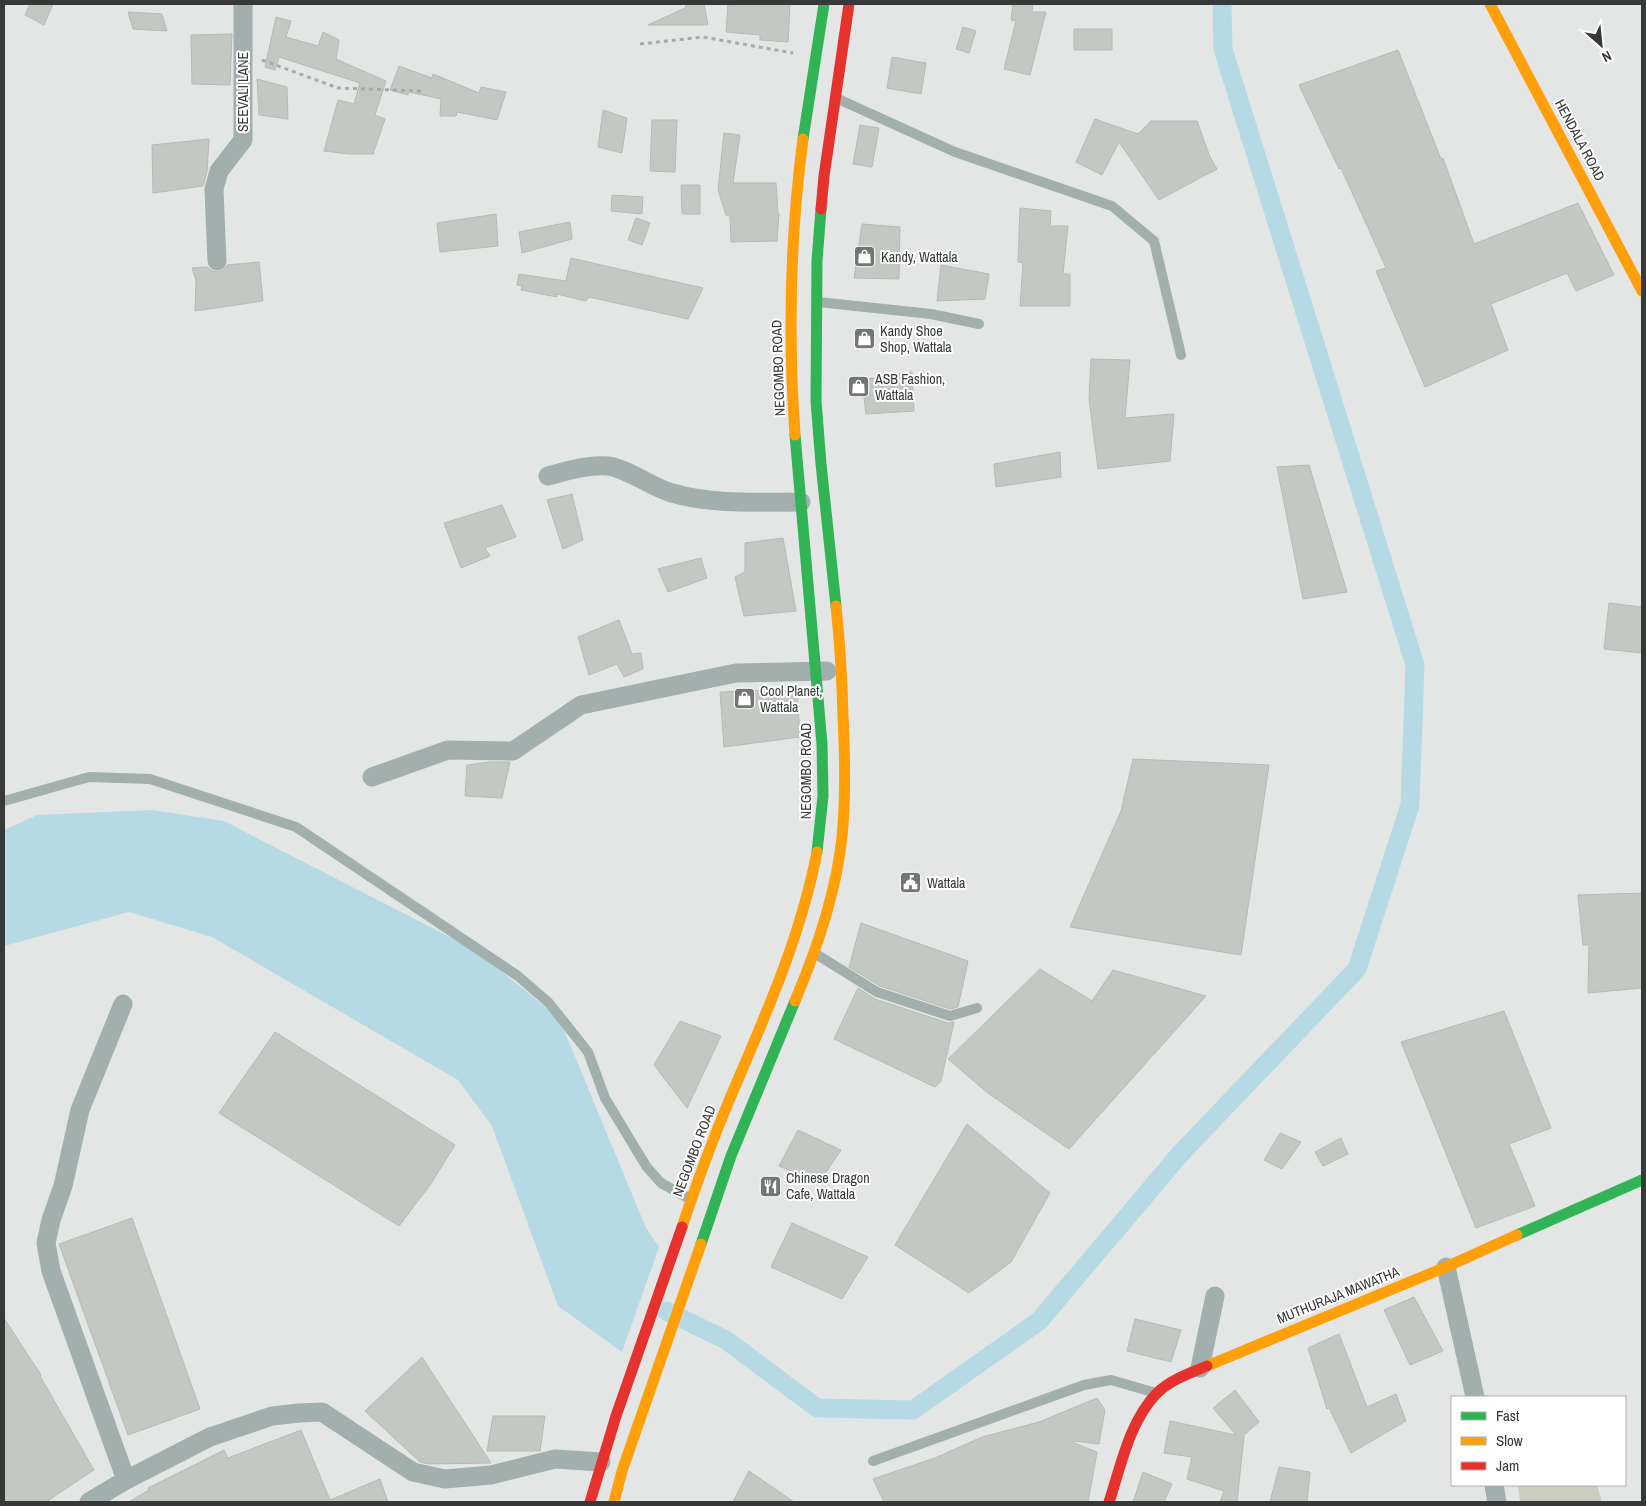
<svg xmlns="http://www.w3.org/2000/svg" width="1646" height="1506" font-family="'Archivo Narrow',sans-serif">
<rect width="100%" height="100%" fill="#e3e6e5"/>
<path fill="#cacdbe" d="M 1518,1485 L 1597,1485 L 1602,1502 L 1520,1502 Z"/>
<path fill="#b5dae4" d="M 152,810 L 224,821 L 475,950 L 559,1018 L 646,1228 L 659,1247 L 622,1352 L 558,1306 L 492,1126 L 458,1080 L 212,937 L 129,912 L 4,946 L 4,830 L 37,815 Z"/>
<g fill="none" stroke-linecap="round" stroke-linejoin="round">
<path stroke="#b5dae4" stroke-width="19" d="M 666,1311 L 726,1340 L 817,1408 L 913,1410 L 1039,1321 L 1181,1153 L 1357,969 L 1410,805 L 1415,665 L 1223,49 L 1222,4"/>
</g>
<path fill="#c3c9c2" stroke="#b7b9b7" d="M 30,4 L 53,4 L 44,25 L 25,15 Z
M 687,4 L 704,4 L 708,25 L 648,25 L 685,8 Z
M 728,4 L 790,4 L 788,42 L 760,40 L 760,35 L 726,32 Z
M 1013,4 L 1033,4 L 1032,12 L 1046,12 L 1030,75 L 1004,69 L 1016,21 L 1011,20 Z
M 128,12 L 162,14 L 167,31 L 133,29 Z
M 276,17 L 291,21 L 286,37 L 318,46 L 323,32 L 339,40 L 336,59 L 386,81 L 375,115 L 385,119 L 373,154 L 349,154 L 324,151 L 338,100 L 354,104 L 360,83 L 279,57 L 275,70 L 265,67 Z
M 963,27 L 976,31 L 969,53 L 956,49 Z
M 1074,29 L 1112,29 L 1112,50 L 1074,50 Z
M 232,34 L 230,85 L 192,84 L 191,35 Z
M 1398,50 L 1441,159 L 1443,158 L 1474,244 L 1578,203 L 1614,275 L 1576,291 L 1567,273 L 1491,304 L 1508,350 L 1425,387 L 1376,271 L 1386,268 L 1341,168 L 1339,169 L 1299,85 Z
M 892,57 L 926,63 L 921,94 L 887,88 Z
M 399,66 L 432,78 L 433,74 L 479,93 L 481,87 L 506,92 L 497,120 L 457,112 L 456,116 L 440,116 L 441,99 L 409,92 L 408,95 L 390,90 Z
M 257,79 L 287,87 L 288,119 L 259,115 Z
M 603,110 L 627,118 L 622,153 L 598,147 Z
M 1095,119 L 1138,134 L 1151,121 L 1197,121 L 1210,157 L 1217,169 L 1159,200 L 1119,142 L 1102,175 L 1076,162 Z
M 652,120 L 677,120 L 675,172 L 650,171 Z
M 860,125 L 879,128 L 872,167 L 853,164 Z
M 724,133 L 740,135 L 733,183 L 776,183 L 778,214 L 779,214 L 777,241 L 731,242 L 730,216 L 726,215 L 718,190 Z
M 209,139 L 207,172 L 203,186 L 153,193 L 152,145 Z
M 681,185 L 700,185 L 700,214 L 682,214 Z
M 612,195 L 643,197 L 642,214 L 611,211 Z
M 1020,208 L 1051,211 L 1050,226 L 1068,226 L 1063,274 L 1070,274 L 1070,306 L 1020,306 L 1023,263 L 1018,262 Z
M 496,214 L 498,246 L 440,252 L 437,223 Z
M 636,218 L 650,223 L 642,245 L 628,240 Z
M 570,222 L 572,239 L 522,253 L 519,232 Z
M 862,224 L 900,227 L 899,279 L 854,278 Z
M 571,258 L 632,272 L 703,288 L 688,319 L 589,297 L 586,301 L 557,294 L 557,297 L 521,290 L 522,286 L 517,285 L 519,274 L 566,281 Z
M 259,262 L 263,301 L 195,311 L 196,280 L 192,268 L 207,267 L 212,271 L 218,272 L 223,270 L 227,265 Z
M 941,265 L 989,274 L 985,299 L 937,301 Z
M 1091,359 L 1130,360 L 1125,418 L 1174,414 L 1170,461 L 1098,469 L 1089,399 Z
M 912,372 L 914,411 L 866,414 L 862,380 Z
M 1060,452 L 1061,477 L 996,487 L 994,464 Z
M 1309,465 L 1347,592 L 1303,599 L 1277,467 Z
M 572,494 L 583,540 L 563,549 L 547,500 Z
M 502,505 L 516,537 L 485,548 L 490,556 L 461,568 L 444,523 Z
M 783,538 L 796,611 L 744,616 L 735,577 L 745,572 L 745,543 Z
M 701,558 L 707,578 L 668,592 L 658,569 Z
M 1609,603 L 1642,607 L 1642,653 L 1604,649 Z
M 619,620 L 632,654 L 641,653 L 643,669 L 624,677 L 617,664 L 589,675 L 578,637 Z
M 797,689 L 800,737 L 724,747 L 720,692 Z
M 1133,759 L 1269,765 L 1241,955 L 1070,927 L 1121,811 Z
M 489,762 L 510,762 L 502,798 L 465,796 L 467,765 Z
M 1642,893 L 1642,988 L 1588,993 L 1589,945 L 1583,945 L 1578,895 Z
M 861,923 L 968,961 L 958,1007 L 950,1009 L 880,986 L 849,967 Z
M 1040,969 L 1092,1001 L 1113,970 L 1206,996 L 1069,1149 L 989,1094 L 948,1059 Z
M 858,988 L 875,999 L 948,1023 L 954,1022 L 941,1081 L 935,1087 L 834,1039 Z
M 1504,1011 L 1551,1128 L 1509,1144 L 1535,1206 L 1476,1228 L 1401,1042 Z
M 680,1021 L 721,1036 L 687,1108 L 654,1065 Z
M 275,1032 L 455,1145 L 430,1185 L 399,1226 L 219,1113 Z
M 967,1124 L 1050,1193 L 1011,1262 L 969,1293 L 895,1245 Z
M 798,1130 L 841,1150 L 819,1183 L 779,1166 Z
M 1280,1133 L 1301,1142 L 1282,1169 L 1264,1160 Z
M 1341,1138 L 1348,1154 L 1323,1166 L 1315,1152 Z
M 132,1218 L 200,1409 L 128,1435 L 59,1244 Z
M 792,1223 L 868,1257 L 842,1299 L 771,1267 Z
M 1414,1297 L 1443,1351 L 1410,1365 L 1384,1310 Z
M 4,1318 L 41,1375 L 40,1376 L 94,1470 L 46,1502 L 4,1502 Z
M 1135,1319 L 1181,1330 L 1171,1362 L 1127,1351 Z
M 1339,1334 L 1367,1407 L 1396,1394 L 1406,1421 L 1351,1453 L 1329,1408 L 1327,1409 L 1308,1348 Z
M 422,1357 L 476,1440 L 491,1463 L 429,1464 L 420,1462 L 365,1411 Z
M 1235,1390 L 1259,1422 L 1243,1436 L 1244,1436 L 1237,1502 L 1220,1502 L 1224,1491 L 1187,1479 L 1192,1457 L 1164,1453 L 1170,1421 L 1236,1435 L 1213,1408 Z
M 1097,1398 L 1105,1410 L 1099,1444 L 1074,1441 L 1074,1443 L 1097,1452 L 1088,1502 L 884,1502 L 873,1479 L 935,1458 L 982,1437 L 1039,1422 Z
M 493,1416 L 545,1416 L 540,1451 L 487,1451 Z
M 301,1430 L 330,1500 L 380,1479 L 388,1502 L 129,1502 L 149,1490 L 148,1488 L 224,1450 L 228,1458 Z
M 1279,1467 L 1310,1472 L 1307,1502 L 1270,1502 Z
M 749,1471 L 794,1502 L 733,1502 Z
M 1143,1472 L 1172,1484 L 1164,1502 L 1133,1502 Z"/>
<g fill="none" stroke-linecap="round" stroke-linejoin="round">
<path stroke="#a2acab" stroke-width="3" stroke-dasharray="4 4" stroke-linecap="butt" d="M 640,44 L 703,37 L 793,53
M 262,60 L 338,88 L 421,91"/>
<path stroke="#a1afad" stroke-width="10" d="M 836,98 L 955,152 L 1112,206 L 1154,241 L 1181,355
M 818,302 L 931,314 L 979,324
M 4,801 L 89,777 L 150,779 L 296,827 L 518,976 L 549,1003 L 588,1052 L 605,1098 L 646,1166 L 661,1183 L 690,1199
M 816,954 L 877,992 L 950,1016 L 977,1008
M 873,1461 L 1084,1385 L 1111,1380 L 1156,1393"/>
<path stroke="#a1afad" stroke-width="19" d="M 217,261 L 214,189 L 219,171 L 243,140 L 243,4
M 548,476 C 567,471 589,464 608,466 C 629,469 651,487 672,493 C 714,505 758,502 801,502
M 372,777 L 448,750 L 513,751 L 581,705 L 736,673 L 827,671
M 123,1004 L 80,1110 L 63,1186 L 51,1220 L 46,1243 L 51,1271 L 126,1480
M 1446,1267 L 1475,1397
M 1200,1368 L 1215,1296
M 1494,1485 L 1497,1502
M 89,1502 L 126,1480 L 210,1437 L 272,1416 L 299,1413 L 322,1412 L 413,1472 L 445,1479 L 491,1475 L 555,1459 L 601,1462"/>
<path stroke="#30b455" stroke-width="11" d="M 803,139 L 824,4
M 821,209 L 817,261 L 816,401 L 821,464 L 836,606
M 795,435 L 822,744 L 823,796 L 817,852
M 1517,1235 L 1642,1180
M 701,1244 L 731,1156 L 795,1001"/>
<path stroke="#ff9f0a" stroke-width="11" d="M 1490,4 L 1642,291
M 795,435 C 788,336 790,237 803,139
M 795,1001 C 817,949 836,894 842,837 C 846,797 845,757 843,716 C 842,679 840,643 836,606
M 682,1227 C 696,1185 711,1144 728,1103 C 763,1021 800,940 817,852
M 1207,1366 L 1446,1267 L 1517,1235
M 614,1502 L 622,1471 L 701,1244"/>
<path stroke="#e5322d" stroke-width="11" d="M 821,209 L 824,176 L 849,4
M 590,1502 L 616,1416 L 682,1227
M 1109,1502 C 1121,1466 1129,1422 1157,1393 C 1170,1380 1190,1373 1207,1366"/>
</g>
<defs>
<symbol id="shop-square" viewBox="-11 -11 22 22"><rect x="-9" y="-9" width="18" height="18" rx="4" fill="#737675" stroke="#fff"/><path d="M-5-2.5h2.3a2.7 3.5 0 0 1 5.4 0H5L5.5 6h-11ZM-1.5-2.5h3a1.5 2.3 0 0 0-3 0Z" fill="#fff"/></symbol>
<symbol id="civic-square" viewBox="-11 -11 22 22"><rect x="-9" y="-9" width="18" height="18" rx="4" fill="#737675" stroke="#fff"/><path d="M-.6-6.5H3V-4.5H.6V-3L4-1V1h2V6H-6V1h2V-1L-.6-3ZM-1.2 2.5V6h2.4V2.5Z" fill="#fff"/></symbol>
<symbol id="restaurant-square" viewBox="-11 -11 22 22"><rect x="-9" y="-9" width="18" height="18" rx="4" fill="#737675" stroke="#fff"/><path d="M-5-6h1v4h1v-4h1v4h1v-4h1v5L-1.5 .5V6h-2V.5L-5-1ZM5-6V6H3V1.5H1.5Q1.5-4 5-6Z" fill="#fff"/></symbol>
</defs>
<g fill-rule="evenodd">
<use href="#shop-square" x="852" y="244" width="25" height="25"/>
<use href="#shop-square" x="852" y="326" width="25" height="25"/>
<use href="#shop-square" x="846" y="374" width="25" height="25"/>
<use href="#shop-square" x="732" y="686" width="25" height="25"/>
<use href="#civic-square" x="898" y="870" width="25" height="25"/>
<use href="#restaurant-square" x="758" y="1174" width="25" height="25"/>
</g>
<g text-anchor="middle" dominant-baseline="central" stroke-width="4" stroke-linejoin="round" paint-order="stroke">
<g font-size="14" fill="#373938" stroke="#fff">
<text transform="translate(243 92) rotate(-90)">SEEVALI LANE</text>
<text transform="translate(1580 140) rotate(62)">HENDALA ROAD</text>
<text transform="translate(778 368) rotate(-92)">NEGOMBO ROAD</text>
<text transform="translate(806 771) rotate(-90)">NEGOMBO ROAD</text>
<text transform="translate(694 1151) rotate(-69)">NEGOMBO ROAD</text>
<text transform="translate(1338 1295) rotate(-22)">MUTHURAJA MAWATHA</text>
</g>
<g font-size="14" fill="#373938" stroke="#fff" text-anchor="start">
<text x="881" y="257">Kandy, Wattala</text>
<text x="880" y="331">Kandy Shoe<tspan x="880" dy="16">Shop, Wattala</tspan></text>
<text x="875" y="379">ASB Fashion,<tspan x="875" dy="16">Wattala</tspan></text>
<text x="760" y="691">Cool Planet,<tspan x="760" dy="16">Wattala</tspan></text>
<text x="927" y="883">Wattala</text>
<text x="786" y="1178">Chinese Dragon<tspan x="786" dy="16">Cafe, Wattala</tspan></text>
</g>
</g>
<rect width="1646" height="1506" fill="none" stroke="#373938" stroke-width="10"/>
<rect x="1451" y="1396" width="175" height="90" fill="#ffffff" stroke="#afb0af"/>
<rect x="1461" y="1412" width="25" height="8" fill="#30b455" stroke="#afb0af"/>
<text x="1496" y="1421" font-size="15" fill="#373938">Fast</text>
<rect x="1461" y="1437" width="25" height="8" fill="#ff9f0a" stroke="#afb0af"/>
<text x="1496" y="1446" font-size="15" fill="#373938">Slow</text>
<rect x="1461" y="1462" width="25" height="8" fill="#e5322d" stroke="#afb0af"/>
<text x="1496" y="1471" font-size="15" fill="#373938">Jam</text>
<g transform="translate(1601 45) rotate(153)" stroke="#ffffff" stroke-width="4" paint-order="stroke">
<path d="M0-4L9 19L0 12L-9 19Z" fill="#373938"/>
<text y="-8" font-size="14" font-weight="bold" text-anchor="middle" fill="#373938">N</text>
</g>
</svg>
